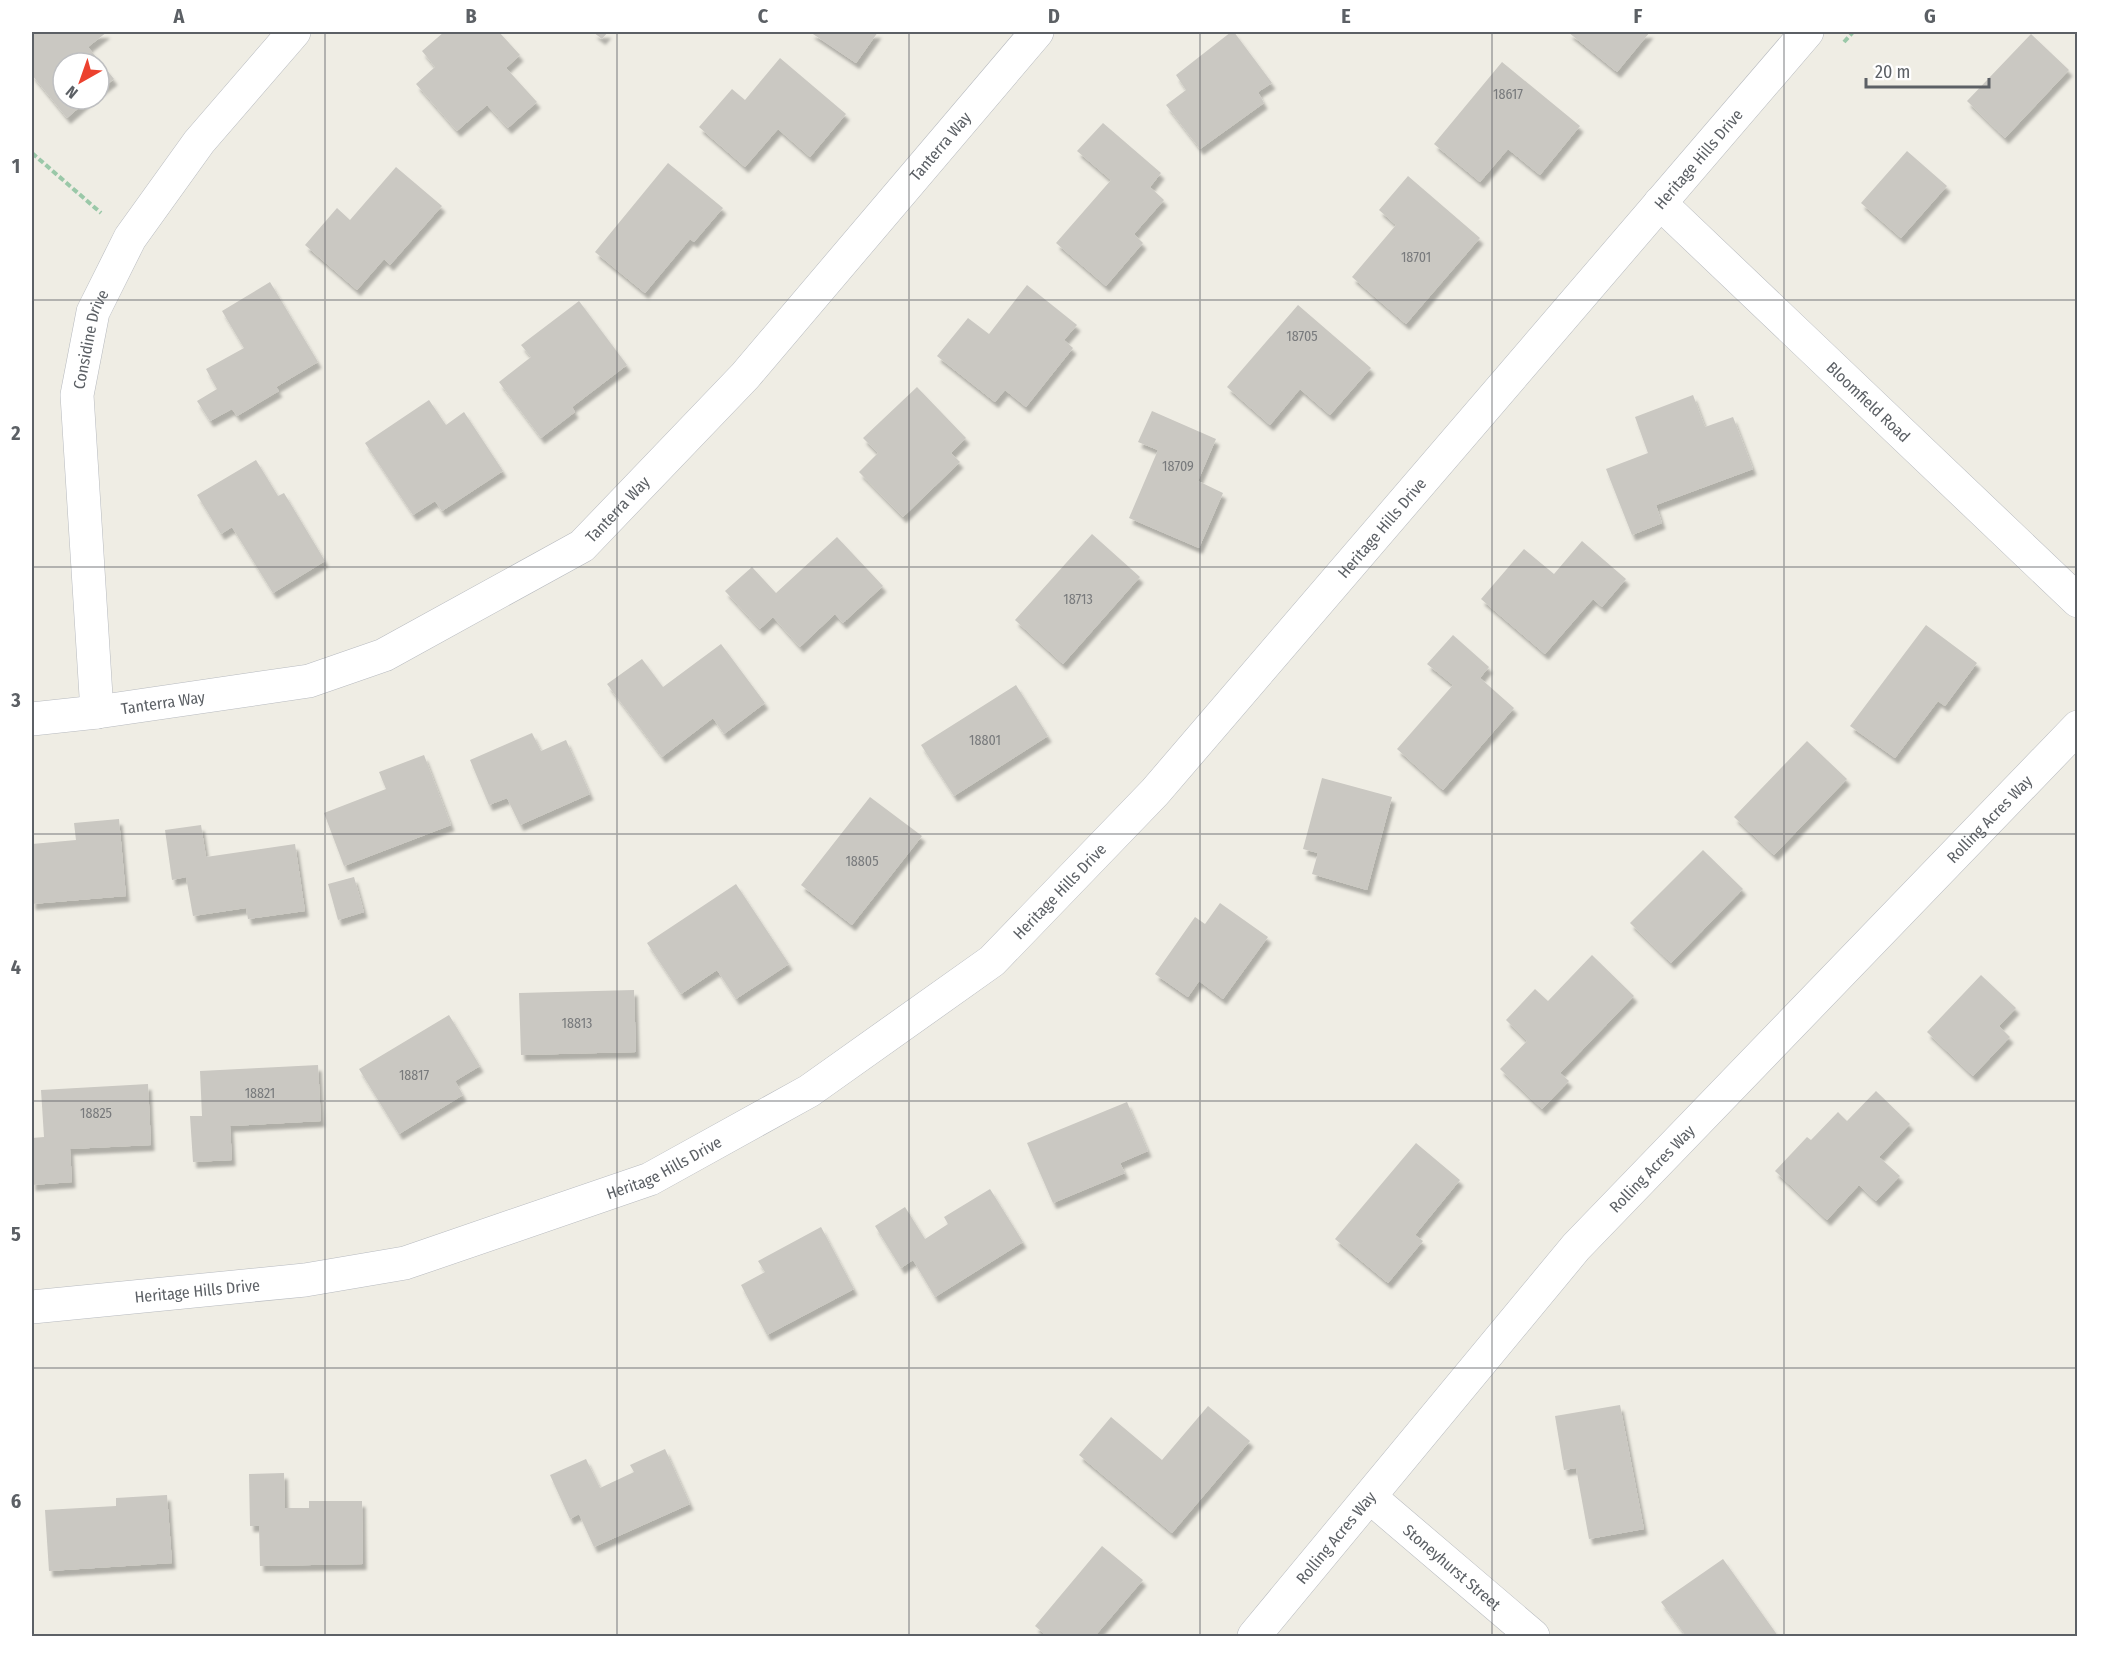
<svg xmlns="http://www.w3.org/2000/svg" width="2109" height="1668" font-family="'Fira Sans Condensed',sans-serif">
<defs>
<filter id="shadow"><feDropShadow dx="3.5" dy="6" stdDeviation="1.5" flood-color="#0004"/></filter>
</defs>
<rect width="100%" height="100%" fill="#efede4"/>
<path fill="#cac8c2" filter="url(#shadow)" d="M 32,32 L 107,32 L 88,47 L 114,79 L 99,91 L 99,63 L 63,63 L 63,99 L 89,99 L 67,118 L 32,75 Z
M 444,32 L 499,32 L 520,55 L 506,68 L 537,102 L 508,128 L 487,105 L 457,131 L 416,84 L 435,67 L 422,51 Z
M 593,32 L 608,32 L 602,39 Z
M 810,32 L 878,32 L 856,63 Z
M 1231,32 L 1234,32 L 1272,83 L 1258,92 L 1264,103 L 1200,149 L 1166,105 L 1186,90 L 1176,75 Z
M 1568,32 L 1650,32 L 1617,72 Z
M 2031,34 L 2069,70 L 2005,138 L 1967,101 Z
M 780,58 L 846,114 L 810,157 L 778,129 L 745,167 L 699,127 L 732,89 L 745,100 Z
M 1502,62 L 1580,126 L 1540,175 L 1508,149 L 1480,182 L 1434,144 Z
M 1103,123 L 1161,173 L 1150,187 L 1164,200 L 1134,234 L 1143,243 L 1106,286 L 1056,243 L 1111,180 L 1077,151 Z
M 1907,151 L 1947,186 L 1901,238 L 1861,203 Z
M 668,163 L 723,208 L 694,242 L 690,239 L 645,293 L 595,252 Z
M 396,167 L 442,206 L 390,265 L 384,259 L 357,290 L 305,245 L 337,208 L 350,220 Z
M 1408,176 L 1480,238 L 1406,324 L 1352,277 L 1396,225 L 1379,210 Z
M 270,282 L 318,362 L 276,387 L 279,391 L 237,416 L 232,409 L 210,421 L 197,401 L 217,389 L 206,369 L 244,348 L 222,311 Z
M 1027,285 L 1077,325 L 1064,340 L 1073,348 L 1026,407 L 1005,390 L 995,402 L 937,356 L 968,318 L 989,334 Z
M 579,301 L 627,365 L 572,407 L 575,412 L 541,438 L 499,382 L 531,357 L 521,345 Z
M 1298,305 L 1371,368 L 1330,415 L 1300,389 L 1270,425 L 1227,387 Z
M 917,387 L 966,438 L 951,453 L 960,462 L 903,517 L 859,472 L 878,453 L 863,438 Z
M 1693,395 L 1705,427 L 1733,417 L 1753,469 L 1656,505 L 1662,523 L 1632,535 L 1606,469 L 1648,453 L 1635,417 Z
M 429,400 L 446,425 L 464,412 L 503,471 L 442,511 L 435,501 L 413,515 L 365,443 Z
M 1152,411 L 1216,439 L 1198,481 L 1223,493 L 1199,548 L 1129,518 L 1158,450 L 1138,442 Z
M 256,460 L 278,496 L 284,493 L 325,561 L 273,593 L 232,527 L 221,534 L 197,495 Z
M 1092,534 L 1140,577 L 1063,664 L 1015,620 Z
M 837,537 L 883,586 L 843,623 L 835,614 L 800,647 L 773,617 L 760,629 L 725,591 L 752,567 L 776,593 Z
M 1582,541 L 1626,579 L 1602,607 L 1593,599 L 1545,654 L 1481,599 L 1524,549 L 1554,574 Z
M 1926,625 L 1977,663 L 1945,706 L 1938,701 L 1895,758 L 1850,726 Z
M 1453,635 L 1489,667 L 1480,678 L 1514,708 L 1443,790 L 1397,749 L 1453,685 L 1427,664 Z
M 721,644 L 765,703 L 724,734 L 713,718 L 662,757 L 607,684 L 642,659 L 663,687 Z
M 1016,685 L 1048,736 L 954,796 L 921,745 Z
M 532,733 L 541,751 L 566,740 L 590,794 L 520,825 L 507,798 L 489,805 L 470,760 Z
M 1807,741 L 1847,779 L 1774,855 L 1734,817 Z
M 424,755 L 451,825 L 344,866 L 324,813 L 386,789 L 379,772 Z
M 1322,778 L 1392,797 L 1367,890 L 1312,874 L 1318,853 L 1303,849 Z
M 870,797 L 922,836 L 852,925 L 801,885 Z
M 119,819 L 126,896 L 32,904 L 32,844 L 76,840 L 74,823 Z
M 201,825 L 206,857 L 295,844 L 305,911 L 248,919 L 246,908 L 193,916 L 186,877 L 172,880 L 165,830 Z
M 1703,850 L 1743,889 L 1671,963 L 1630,923 Z
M 354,877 L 364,912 L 338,920 L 328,884 Z
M 736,884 L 789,964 L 736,999 L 717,970 L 681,994 L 647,943 Z
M 1220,903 L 1268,937 L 1223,999 L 1199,981 L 1188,997 L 1155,974 L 1195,917 L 1205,924 Z
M 1592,955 L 1634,996 L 1560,1073 L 1569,1081 L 1542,1109 L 1500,1069 L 1527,1041 L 1506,1020 L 1535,989 L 1548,1001 Z
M 1981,975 L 2016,1008 L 1999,1026 L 2010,1037 L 1973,1076 L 1927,1032 Z
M 634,990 L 636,1052 L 521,1055 L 519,993 Z
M 449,1015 L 480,1066 L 455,1081 L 463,1095 L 399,1134 L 359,1069 Z
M 318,1065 L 321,1121 L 230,1126 L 232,1160 L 193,1162 L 190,1116 L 202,1116 L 200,1071 Z
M 148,1084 L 151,1145 L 70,1149 L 72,1182 L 32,1185 L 32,1138 L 44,1137 L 41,1090 Z
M 1876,1091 L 1910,1124 L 1879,1157 L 1900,1176 L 1876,1201 L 1859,1185 L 1827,1220 L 1775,1171 L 1807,1137 L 1811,1140 L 1838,1112 L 1847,1121 Z
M 1127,1102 L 1148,1151 L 1120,1163 L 1125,1173 L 1053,1203 L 1027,1143 Z
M 1416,1143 L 1460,1180 L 1415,1235 L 1423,1241 L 1388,1283 L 1335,1239 Z
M 990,1189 L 1023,1242 L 935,1297 L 913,1260 L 901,1268 L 875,1226 L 905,1207 L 925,1239 L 948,1224 L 944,1217 Z
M 821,1227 L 854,1289 L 767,1335 L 741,1285 L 765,1272 L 758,1261 Z
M 1620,1405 L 1644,1529 L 1589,1539 L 1576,1468 L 1564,1470 L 1555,1416 Z
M 1208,1406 L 1250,1441 L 1172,1533 L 1079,1455 L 1111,1417 L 1162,1460 Z
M 665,1449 L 690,1504 L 594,1547 L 579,1514 L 570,1519 L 550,1475 L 586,1459 L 600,1488 L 634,1472 L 630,1465 Z
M 284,1473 L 285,1508 L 309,1508 L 309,1501 L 362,1501 L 363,1564 L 260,1566 L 259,1526 L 250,1526 L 249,1474 Z
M 167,1495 L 172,1563 L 49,1571 L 45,1510 L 116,1506 L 116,1498 Z
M 1102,1546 L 1143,1580 L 1095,1636 L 1047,1636 L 1035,1626 Z
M 1723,1559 L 1778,1636 L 1686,1636 L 1661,1602 Z"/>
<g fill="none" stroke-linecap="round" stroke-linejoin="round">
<defs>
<g id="minor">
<path id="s1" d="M 1660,203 L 2078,601"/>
<path id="s2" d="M 97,712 L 77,395 L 93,312 L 130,238 L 199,142 L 294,32"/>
<path id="s3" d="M 32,719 L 97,712 L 309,681 L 384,655 L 582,546 L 745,376 L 1037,32"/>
<path id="s4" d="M 32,1307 L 305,1280 L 405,1263 L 650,1179 L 809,1091 L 992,961 L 1155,792 L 1807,32"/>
<path id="s5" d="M 1370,1497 L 1533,1636"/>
<path id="s6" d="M 1254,1636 L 1576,1247 L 2078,727"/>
</g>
</defs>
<use href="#minor" stroke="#b7babf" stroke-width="34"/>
<path stroke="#9ac8a8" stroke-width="4" stroke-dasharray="6 3" stroke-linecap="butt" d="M 1844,42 L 1853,32
M 32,153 L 101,213"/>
<use href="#minor" stroke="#fff" stroke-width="33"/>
</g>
<path fill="none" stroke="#5c6065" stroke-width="1.5" stroke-opacity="0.55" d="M 325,32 L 325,1636M 617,32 L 617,1636M 909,32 L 909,1636M 1200,32 L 1200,1636M 1492,32 L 1492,1636M 1784,32 L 1784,1636M 32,300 L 2078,300M 32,567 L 2078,567M 32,834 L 2078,834M 32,1101 L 2078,1101M 32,1368 L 2078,1368"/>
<g text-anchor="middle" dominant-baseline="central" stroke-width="4.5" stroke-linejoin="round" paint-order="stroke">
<g font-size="14" fill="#787a7c">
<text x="1508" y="94">18617</text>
<text x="1416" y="257">18701</text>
<text x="1302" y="336">18705</text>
<text x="1178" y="466">18709</text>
<text x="1078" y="599">18713</text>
<text x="985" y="740">18801</text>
<text x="862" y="861">18805</text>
<text x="577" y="1023">18813</text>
<text x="414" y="1075">18817</text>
<text x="260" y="1093">18821</text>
<text x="96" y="1113">18825</text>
</g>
<g font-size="16" fill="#5c6065" stroke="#fff">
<text stroke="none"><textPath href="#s3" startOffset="1122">Tanterra Way</textPath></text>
<text stroke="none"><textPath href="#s4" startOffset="2110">Heritage Hills Drive</textPath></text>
<text stroke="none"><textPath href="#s2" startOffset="375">Considine Drive</textPath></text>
<text stroke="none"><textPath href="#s1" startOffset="288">Bloomfield Road</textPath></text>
<text stroke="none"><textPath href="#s3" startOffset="636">Tanterra Way</textPath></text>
<text stroke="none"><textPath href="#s4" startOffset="1624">Heritage Hills Drive</textPath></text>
<text stroke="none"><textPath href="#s3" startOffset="132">Tanterra Way</textPath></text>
<text stroke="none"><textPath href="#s6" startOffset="1100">Rolling Acres Way</textPath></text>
<text stroke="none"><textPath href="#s4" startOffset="1138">Heritage Hills Drive</textPath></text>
<text stroke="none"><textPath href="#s4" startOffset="652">Heritage Hills Drive</textPath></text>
<text stroke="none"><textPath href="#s6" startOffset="614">Rolling Acres Way</textPath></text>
<text stroke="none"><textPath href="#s4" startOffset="166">Heritage Hills Drive</textPath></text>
<text stroke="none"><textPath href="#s6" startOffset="128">Rolling Acres Way</textPath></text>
<text stroke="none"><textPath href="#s5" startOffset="108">Stoneyhurst Street</textPath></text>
</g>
</g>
<rect width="2109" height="1668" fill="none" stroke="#ffffff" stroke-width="66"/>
<g transform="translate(81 81) rotate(220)"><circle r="28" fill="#ffffff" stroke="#bebfc1" stroke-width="1.5"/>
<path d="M0-4.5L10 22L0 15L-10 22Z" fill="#ec412e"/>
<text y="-9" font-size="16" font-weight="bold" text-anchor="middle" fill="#5c6065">N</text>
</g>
<path d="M1866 78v9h123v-9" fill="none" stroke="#5c6065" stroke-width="3"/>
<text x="1875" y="78" font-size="18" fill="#5c6065" stroke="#ffffff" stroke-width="4.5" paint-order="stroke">20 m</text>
<rect x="33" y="33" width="2043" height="1602" fill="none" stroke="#5c6065" stroke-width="2"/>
<g font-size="20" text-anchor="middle" font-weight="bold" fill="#5c6065">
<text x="179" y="23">A</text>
<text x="471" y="23">B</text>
<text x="763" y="23">C</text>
<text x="1054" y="23">D</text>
<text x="1346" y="23">E</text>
<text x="1638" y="23">F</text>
<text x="1930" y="23">G</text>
<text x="16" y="173">1</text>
<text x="16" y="440">2</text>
<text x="16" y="707">3</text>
<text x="16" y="974">4</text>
<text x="16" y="1241">5</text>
<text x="16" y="1508">6</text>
</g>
</svg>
